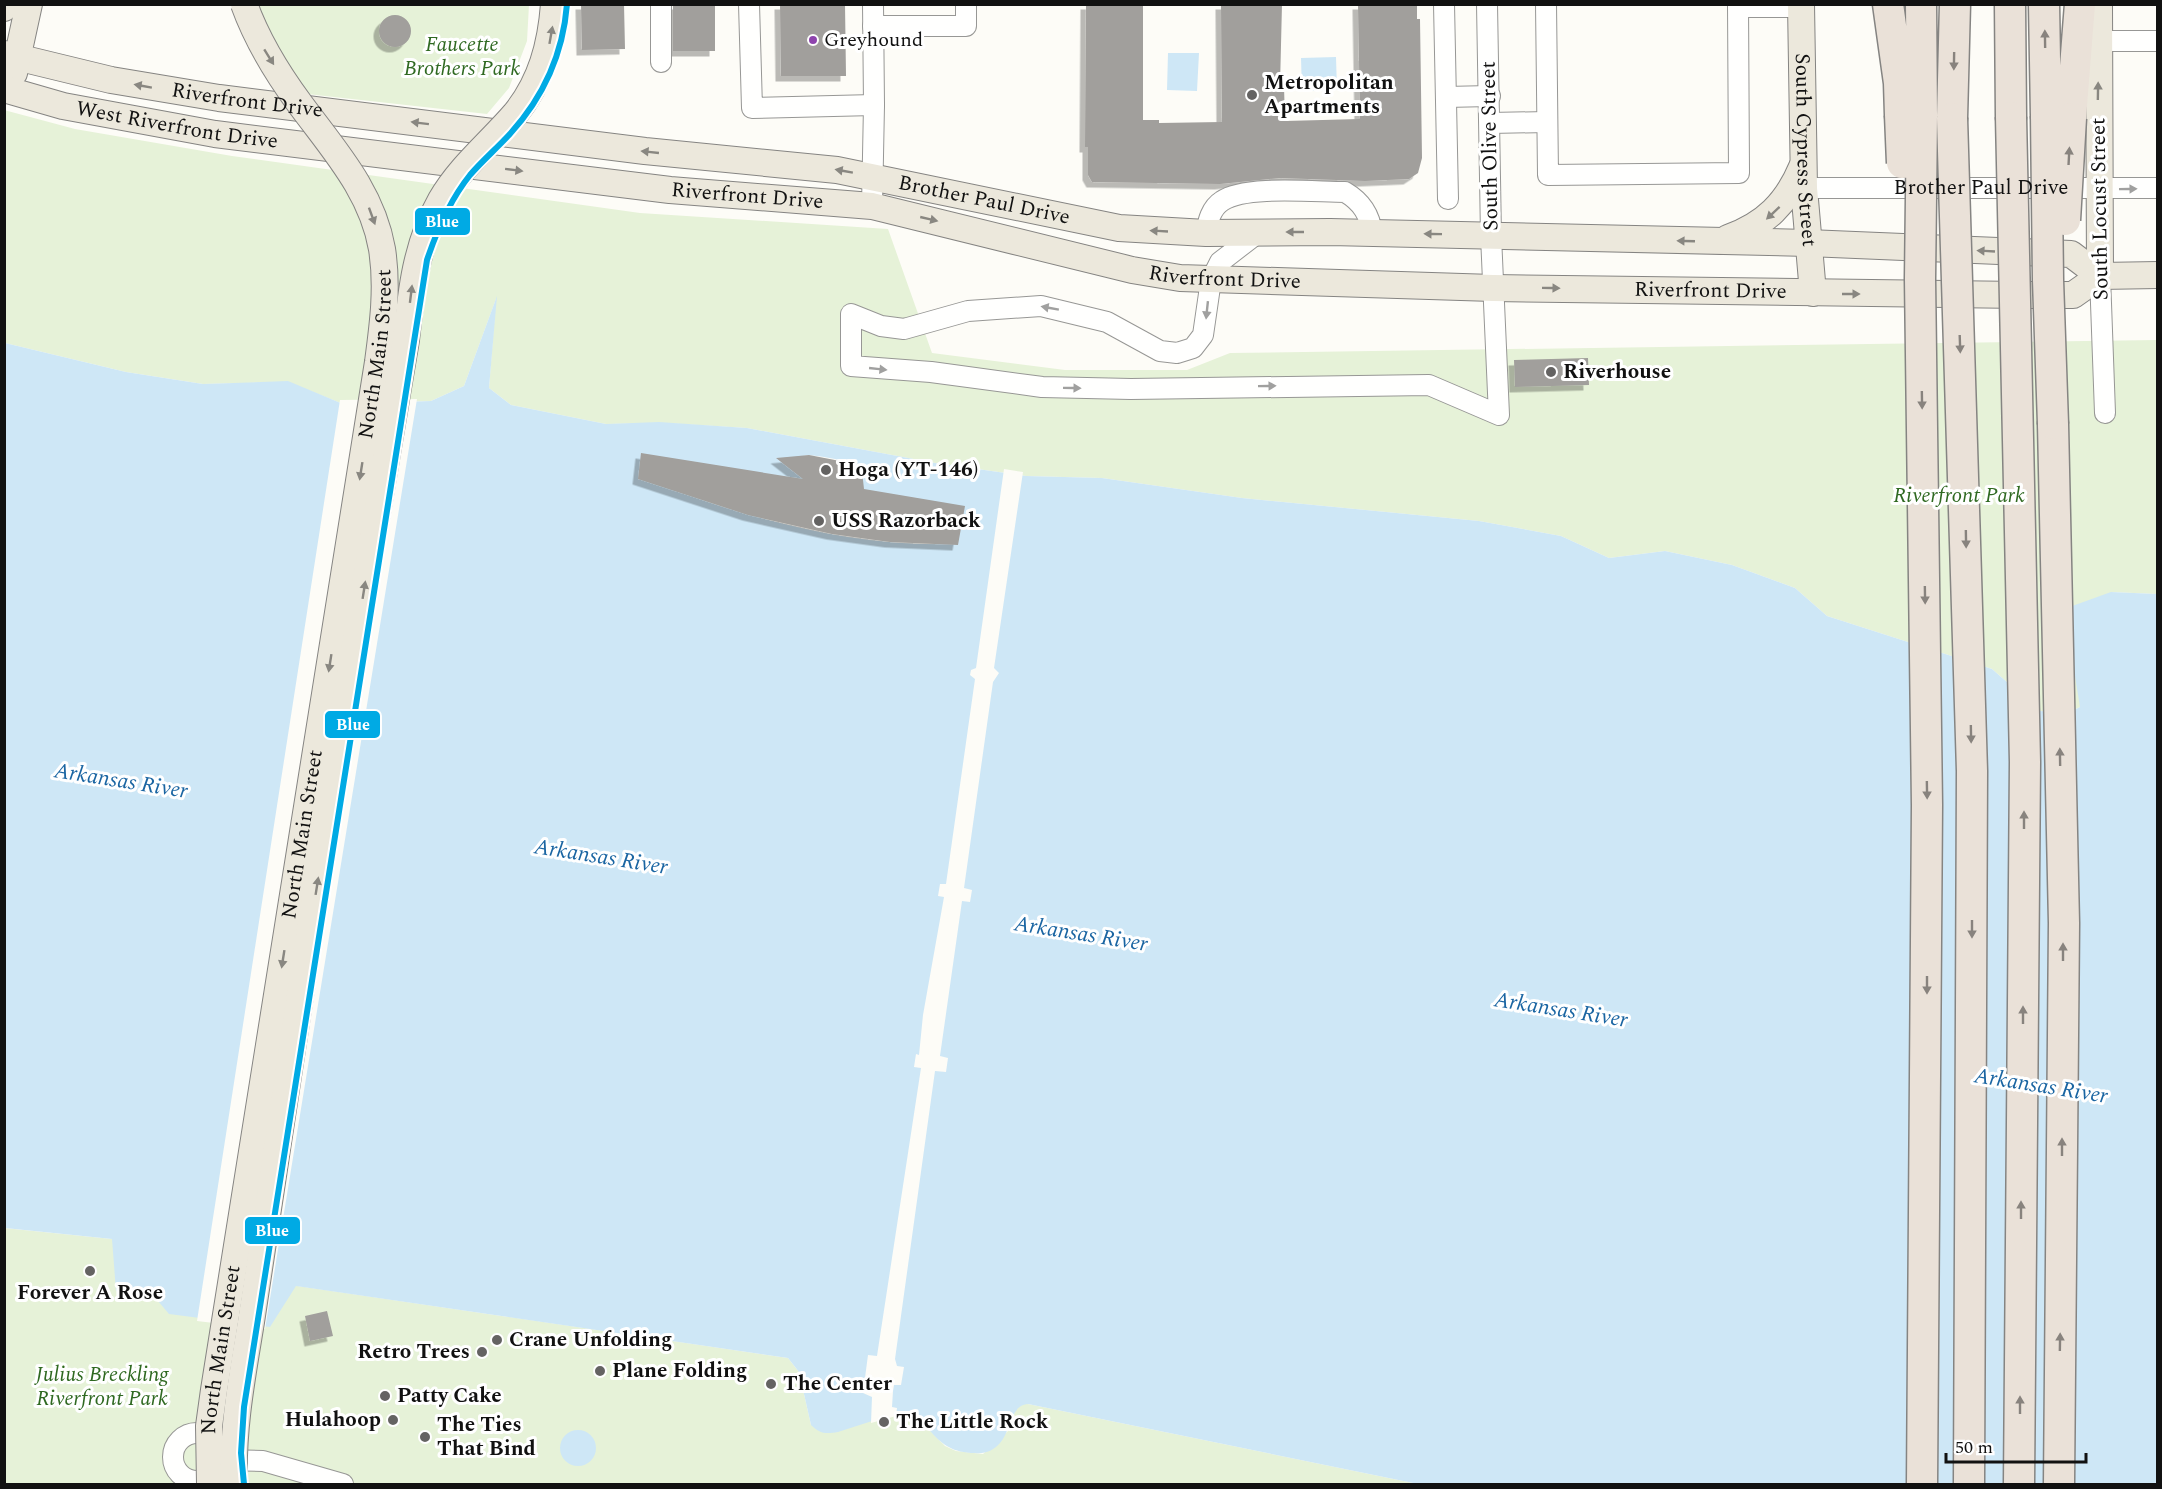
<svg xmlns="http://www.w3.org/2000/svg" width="2162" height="1489" font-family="Spectral,serif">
<defs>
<filter id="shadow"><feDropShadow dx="-5.5" dy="5.5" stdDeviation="0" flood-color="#0004"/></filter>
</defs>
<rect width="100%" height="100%" fill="#fdfcf7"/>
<path fill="#e6f2d8" d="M 257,5 L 529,5 L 527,41 L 509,88 L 487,114 L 307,94 L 272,44 Z
M 4,110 L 75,129 L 232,156 L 640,213 L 888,229 L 932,353 L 1065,370 L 1187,370 L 1230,353 L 2157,340 L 2157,594 L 2111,592 L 2080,707 L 2068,713 L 2040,711 L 1992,669 L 1827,616 L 1795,588 L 1732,565 L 1665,551 L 1609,558 L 1561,536 L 1479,521 L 1242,498 L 1102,478 L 1026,476 L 935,463 L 747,428 L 665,423 L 606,424 L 511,405 L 489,388 L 496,299 L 464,386 L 431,401 L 343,404 L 288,382 L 203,384 L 126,372 L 5,343 Z
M 4,1228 L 112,1239 L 291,1285 L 788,1358 L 799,1372 L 811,1425 L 869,1421 L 900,1412 L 910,1413 L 920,1420 L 945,1446 L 956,1451 L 983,1454 L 1008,1431 L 1016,1408 L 1021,1404 L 1028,1404 L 1418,1484 L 11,1484 L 4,1483 Z"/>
<path fill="#cee7f6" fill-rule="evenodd" d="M 1168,53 L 1199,53 L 1197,91 L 1167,90 Z
M 1336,57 L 1337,90 L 1302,91 L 1301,58 Z
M 497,296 L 489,388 L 511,405 L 606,424 L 659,422 L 747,428 L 935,463 L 1026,476 L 1102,478 L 1242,498 L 1479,521 L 1561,536 L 1609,558 L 1665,551 L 1732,565 L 1795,588 L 1827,616 L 1992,669 L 2040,711 L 2068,713 L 2080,707 L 2064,609 L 2111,592 L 2157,594 L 2157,1484 L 1418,1484 L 1028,1404 C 1010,1405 1011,1431 1000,1443 C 993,1451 985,1454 975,1453 C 931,1453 933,1417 900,1412 L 838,1432 C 826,1434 820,1434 811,1425 L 799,1372 L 788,1358 L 296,1286 L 270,1327 L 169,1314 L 153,1295 L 116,1291 L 112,1239 L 5,1228 L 5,343 L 126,372 L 203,384 L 288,381 L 343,404 L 431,401 L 464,386 ZM 809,455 C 823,457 858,460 863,475 L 860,479 L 779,460 ZM 697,498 L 946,544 C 861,546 776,525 697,498 Z
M560 1448a18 18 0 1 1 36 0a18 18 0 1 1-36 0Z"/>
<path fill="#fdfcf7" d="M 417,399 L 265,1329 L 197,1321 L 340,400 Z
M 1004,469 L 1023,472 L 994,668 L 999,673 L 993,682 L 964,888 L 972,890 L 970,902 L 962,901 L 940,1056 L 948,1058 L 946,1072 L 935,1071 L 895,1359 L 897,1366 L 904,1367 L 901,1385 L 894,1385 L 893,1391 L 892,1407 L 897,1408 L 896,1416 L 871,1423 L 872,1397 L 863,1393 L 868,1355 L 877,1356 L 921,1068 L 914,1067 L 916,1054 L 919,1055 L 923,1015 L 944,897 L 938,896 L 940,884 L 946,884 L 975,679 L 970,675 L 971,670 L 976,668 Z"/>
<path fill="#a19f9c" filter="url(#shadow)" d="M 581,4 L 624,4 L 625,49 L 582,50 Z
M 673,4 L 715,4 L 715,51 L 673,51 Z
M 780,4 L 845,4 L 846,76 L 781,76 Z
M 1086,4 L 1143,4 L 1143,120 L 1159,120 L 1159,123 L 1222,122 L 1221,4 L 1282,4 L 1280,86 L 1284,86 L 1285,121 L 1360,119 L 1358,4 L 1417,4 L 1417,19 L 1420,19 L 1422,158 L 1418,173 L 1409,179 L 1365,181 L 1280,178 L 1220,184 L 1092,182 L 1088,175 L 1088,147 L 1085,147 Z
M379 31a16 16 0 1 1 32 0a16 16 0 1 1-32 0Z
M 1588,358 L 1589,385 L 1515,387 L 1514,360 Z
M 641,453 L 803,479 L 776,458 L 809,455 L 840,461 L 862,471 L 864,489 L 965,506 L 958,545 L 890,542 L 832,534 L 748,515 L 638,479 Z
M 327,1311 L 333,1336 L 310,1341 L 305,1316 Z"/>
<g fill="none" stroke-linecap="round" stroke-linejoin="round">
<defs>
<g id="minor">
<path d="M 749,4 L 752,108 L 874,105"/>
<path d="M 1444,4 L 1448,199"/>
<path d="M 1546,4 L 1548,175 L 1739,173 L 1738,4"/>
<path d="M 1738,7 L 1801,7"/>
<path d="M 873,26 L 966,26 L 966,4"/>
<path d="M 2099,41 L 2158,41"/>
<path d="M 661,62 L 661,4"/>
<path d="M 1446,97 L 1490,96"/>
<path d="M 1490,123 L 1547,122"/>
<path id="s1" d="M 1804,188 L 2158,188"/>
<path d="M 872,206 L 874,105 L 873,4"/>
<path d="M 1259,232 L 1220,262 L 1211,280 L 1203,335 L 1193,348 L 1177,353 L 1160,351 L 1107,322 L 1041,306 L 968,311 L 904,329 L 881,326 L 851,314 L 851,366 L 931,372 L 1042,387 L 1131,389 L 1429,385 L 1499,415 L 1491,236 L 1487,4"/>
<path d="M 1206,233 C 1208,221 1211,208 1222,201 C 1245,185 1315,192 1345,192 C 1362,202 1370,215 1372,233"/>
<path d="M 2100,276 L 2105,413"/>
<circle cx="197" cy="1457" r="24"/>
<path d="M 221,1460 L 263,1461 L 343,1484"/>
</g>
<g id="major">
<path id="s2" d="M 1801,4 L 1804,188 L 1813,293"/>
<path d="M 2099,4 L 2100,276"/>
<path d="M 4,8 L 8,4"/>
<path id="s3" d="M 4,54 L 111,80 L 219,98 L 645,151 L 837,170 L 1119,228 L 1206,233 L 1330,232 L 1808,243 L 2071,254 L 2100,276"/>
<path d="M 14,73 L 29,4"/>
<path id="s4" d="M 4,89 L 63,106 L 215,134 L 670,190 L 872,206 L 1132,270 L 1180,278 L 1493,288 L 2021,295 L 2073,295 L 2100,276 L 2158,275"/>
<path d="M 1728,238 C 1765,225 1787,203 1802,167"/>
</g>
<path id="highway" d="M 1888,4 L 1899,83 L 1900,115
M 1921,4 L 1922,116
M 2010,4 L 2011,117
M 2044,4 L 2046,116
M 1952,118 L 1955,4
M 2071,118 L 2080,4
M 2053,424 L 2064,923 L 2059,1484"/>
</defs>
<use href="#minor" stroke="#979795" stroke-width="22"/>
<use href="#major" stroke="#858482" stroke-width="28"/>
<use href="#highway" stroke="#858482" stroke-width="33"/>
<use href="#minor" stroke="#fffffe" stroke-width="20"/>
<use href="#major" stroke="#ece8dc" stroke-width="26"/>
<use href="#highway" stroke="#eae1d8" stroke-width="30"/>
<defs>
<g id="major-bridge">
<path id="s5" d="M 210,1484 L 209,1426 L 214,1390 L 378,362 C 383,325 388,287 382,249 C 372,191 333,149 300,104 C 277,73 257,40 244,4"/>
<path d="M 234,1484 C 232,1429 242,1377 251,1322 L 335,763 L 406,340 C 411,292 416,244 441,200 C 460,167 490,143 515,114 C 541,82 551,45 554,4"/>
</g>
<path id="highway-bridge" d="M 1900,115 L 1902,163
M 1922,116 L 1920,279 L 1927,805 L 1922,1484
M 2046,116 L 2048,280 L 2053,424
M 2011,117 L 2025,762 L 2019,1484
M 1952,118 L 1972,771 L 1969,1484
M 2065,220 L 2071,118"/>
</defs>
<use href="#major-bridge" stroke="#858482" stroke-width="28" stroke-linecap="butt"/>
<use href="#highway-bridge" stroke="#858482" stroke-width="33" stroke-linecap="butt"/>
<use href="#major-bridge" stroke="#ece8dc" stroke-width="26"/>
<use href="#highway-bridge" stroke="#eae1d8" stroke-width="30"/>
<defs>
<path id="tram-1" d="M 244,1484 L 241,1453 L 244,1407 L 427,260 C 437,230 450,200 470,175 C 482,161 496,149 509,135 C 543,98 563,55 567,4"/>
</defs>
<use href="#tram-1" stroke="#fff" stroke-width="10"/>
<use href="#tram-1" stroke="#00aae4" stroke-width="6"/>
</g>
<defs><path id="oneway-solid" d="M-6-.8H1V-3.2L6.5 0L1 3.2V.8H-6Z" transform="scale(1.5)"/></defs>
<g fill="#898781">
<use href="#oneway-solid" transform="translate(551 35) rotate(-80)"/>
<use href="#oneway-solid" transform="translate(269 57) rotate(58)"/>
<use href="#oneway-solid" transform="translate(143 86) rotate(-170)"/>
<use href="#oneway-solid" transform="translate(2098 91) rotate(-89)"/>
<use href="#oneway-solid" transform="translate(420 123) rotate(-173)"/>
<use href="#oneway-solid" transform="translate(650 152) rotate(-174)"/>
<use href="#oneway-solid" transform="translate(514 170) rotate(7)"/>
<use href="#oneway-solid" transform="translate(844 171) rotate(-170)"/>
<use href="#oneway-solid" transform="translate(1773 213) rotate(137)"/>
<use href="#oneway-solid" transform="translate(372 216) rotate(70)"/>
<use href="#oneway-solid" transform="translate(929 219) rotate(13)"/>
<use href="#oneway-solid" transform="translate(1159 231) rotate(-177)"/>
<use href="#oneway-solid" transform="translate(1295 232) rotate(180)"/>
<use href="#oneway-solid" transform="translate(1433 234) rotate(-179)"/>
<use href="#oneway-solid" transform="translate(1686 241) rotate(-178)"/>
<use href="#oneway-solid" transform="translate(1986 251) rotate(-177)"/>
<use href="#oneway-solid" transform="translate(1551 288) rotate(1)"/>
<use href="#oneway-solid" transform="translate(411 294) rotate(-83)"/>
<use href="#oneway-solid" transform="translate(1851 294)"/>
<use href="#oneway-solid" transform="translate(361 471) rotate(99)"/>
<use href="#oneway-solid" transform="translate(364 590) rotate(-81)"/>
<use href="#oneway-solid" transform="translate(330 663) rotate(99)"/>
<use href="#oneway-solid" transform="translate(317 886) rotate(-81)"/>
<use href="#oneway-solid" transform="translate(283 959) rotate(99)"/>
</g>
<g fill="#88837e">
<use href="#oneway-solid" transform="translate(2045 39) rotate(-91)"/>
<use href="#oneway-solid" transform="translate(1954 61) rotate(91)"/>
<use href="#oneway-solid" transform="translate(2069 156) rotate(-87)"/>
<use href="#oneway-solid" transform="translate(1960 344) rotate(88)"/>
<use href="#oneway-solid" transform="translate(1922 400) rotate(89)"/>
<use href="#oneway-solid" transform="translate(1966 539) rotate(89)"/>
<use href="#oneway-solid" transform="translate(1925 595) rotate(89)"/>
<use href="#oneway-solid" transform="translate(1971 734) rotate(89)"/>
<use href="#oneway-solid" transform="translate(2060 757) rotate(-91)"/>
<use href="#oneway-solid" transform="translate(1927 790) rotate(89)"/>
<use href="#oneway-solid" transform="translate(2024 820) rotate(-90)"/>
<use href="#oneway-solid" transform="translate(1972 929) rotate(90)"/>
<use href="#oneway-solid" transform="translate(2063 952) rotate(-90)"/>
<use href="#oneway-solid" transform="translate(1927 985) rotate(90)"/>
<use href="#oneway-solid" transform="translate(2023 1015) rotate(-90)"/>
<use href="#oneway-solid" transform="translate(2062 1147) rotate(-90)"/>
<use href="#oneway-solid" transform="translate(2021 1210) rotate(-90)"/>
<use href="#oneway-solid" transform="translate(2060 1342) rotate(-89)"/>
<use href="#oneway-solid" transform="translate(2020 1405) rotate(-90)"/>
</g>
<g fill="#a0a09f">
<use href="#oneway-solid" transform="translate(2128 189) rotate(-1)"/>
<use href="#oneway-solid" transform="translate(1050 308) rotate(-170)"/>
<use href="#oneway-solid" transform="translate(1207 310) rotate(96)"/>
<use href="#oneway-solid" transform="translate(878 369) rotate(6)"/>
<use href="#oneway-solid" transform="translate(1267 386) rotate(-1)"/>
<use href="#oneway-solid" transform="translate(1072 388) rotate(1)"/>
</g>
<circle fill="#8e44ad" stroke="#fff" stroke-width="2" cx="813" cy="40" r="5"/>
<g fill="#646362" stroke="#fff" stroke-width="2">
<circle cx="1252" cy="95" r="6"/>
<circle cx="1551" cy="372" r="6"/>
<circle cx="826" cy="470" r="6"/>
<circle cx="819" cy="521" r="6"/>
<circle cx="90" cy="1271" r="6"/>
<circle cx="497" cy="1340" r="6"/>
<circle cx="482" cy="1352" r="6"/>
<circle cx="600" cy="1371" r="6"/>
<circle cx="771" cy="1384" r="6"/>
<circle cx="385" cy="1396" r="6"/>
<circle cx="393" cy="1420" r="6"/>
<circle cx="884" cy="1422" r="6"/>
<circle cx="425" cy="1437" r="6"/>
</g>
<g text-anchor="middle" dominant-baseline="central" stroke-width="6" stroke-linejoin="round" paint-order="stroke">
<g font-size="20" fill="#111" stroke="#fff" text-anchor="start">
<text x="824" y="40">Greyhound</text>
</g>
<g font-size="21" font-style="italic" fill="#2f6921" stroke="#fff">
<text x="462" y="45">Faucette<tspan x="462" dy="24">Brothers Park</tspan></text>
<text x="1959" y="496">Riverfront Park</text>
<text x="102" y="1375">Julius Breckling<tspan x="102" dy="24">Riverfront Park</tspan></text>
</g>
<g font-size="21" font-weight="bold" fill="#111" stroke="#fff" text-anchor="start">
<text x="1264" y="83">Metropolitan<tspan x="1264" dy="24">Apartments</tspan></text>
<text x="1563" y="372">Riverhouse</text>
<text x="838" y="470">Hoga (YT-146)</text>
<text x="831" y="521">USS Razorback</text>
<text x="90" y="1293" text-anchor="middle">Forever A Rose</text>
<text x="509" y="1340">Crane Unfolding</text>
<text x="470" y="1352" text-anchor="end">Retro Trees</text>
<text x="612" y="1371">Plane Folding</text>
<text x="783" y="1384">The Center</text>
<text x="397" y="1396">Patty Cake</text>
<text x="381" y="1420" text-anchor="end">Hulahoop</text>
<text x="896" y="1422">The Little Rock</text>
<text x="437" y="1425">The Ties<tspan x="437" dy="24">That Bind</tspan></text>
</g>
<g font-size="21" fill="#111" stroke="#fff">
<text stroke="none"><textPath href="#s3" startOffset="248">Riverfront Drive</textPath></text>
<text stroke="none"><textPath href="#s4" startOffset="177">West Riverfront Drive</textPath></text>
<text transform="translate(1490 146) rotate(-91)">South Olive Street</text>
<text stroke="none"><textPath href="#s2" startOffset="146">South Cypress Street</textPath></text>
<text stroke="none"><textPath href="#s1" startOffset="177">Brother Paul Drive</textPath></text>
<text stroke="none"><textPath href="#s4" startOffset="752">Riverfront Drive</textPath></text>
<text stroke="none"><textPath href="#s3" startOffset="992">Brother Paul Drive</textPath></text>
<text transform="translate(2100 209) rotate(-91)">South Locust Street</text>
<text stroke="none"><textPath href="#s4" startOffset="1238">Riverfront Drive</textPath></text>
<text stroke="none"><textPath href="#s4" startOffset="1724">Riverfront Drive</textPath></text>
<text stroke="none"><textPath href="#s5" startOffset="1143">North Main Street</textPath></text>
<text stroke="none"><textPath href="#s5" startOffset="657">North Main Street</textPath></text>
<text stroke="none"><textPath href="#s5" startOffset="135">North Main Street</textPath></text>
</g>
<g font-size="22" font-style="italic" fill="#1a65a2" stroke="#fff">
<text transform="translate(121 781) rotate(9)">Arkansas River</text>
<text transform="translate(601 857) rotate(9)">Arkansas River</text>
<text transform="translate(1081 934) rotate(9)">Arkansas River</text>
<text transform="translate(1561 1010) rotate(9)">Arkansas River</text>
<text transform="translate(2041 1086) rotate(9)">Arkansas River</text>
</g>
</g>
<g stroke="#fff" stroke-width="2">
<rect x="414" y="207" width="57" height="29" rx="6" fill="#00aae4"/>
<rect x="324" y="710" width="57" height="29" rx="6" fill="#00aae4"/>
<rect x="244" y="1216" width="57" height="29" rx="6" fill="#00aae4"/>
</g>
<g font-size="16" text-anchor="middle" font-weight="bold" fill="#fff">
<text x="442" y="227">Blue</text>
<text x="353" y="730">Blue</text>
<text x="272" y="1236">Blue</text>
</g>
<rect width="2162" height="1489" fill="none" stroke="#111111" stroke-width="12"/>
<path d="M1946 1453v9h140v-9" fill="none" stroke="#111111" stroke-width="3"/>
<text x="1955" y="1453" font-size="18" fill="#111111" stroke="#ffffff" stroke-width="4.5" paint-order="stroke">50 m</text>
</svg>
